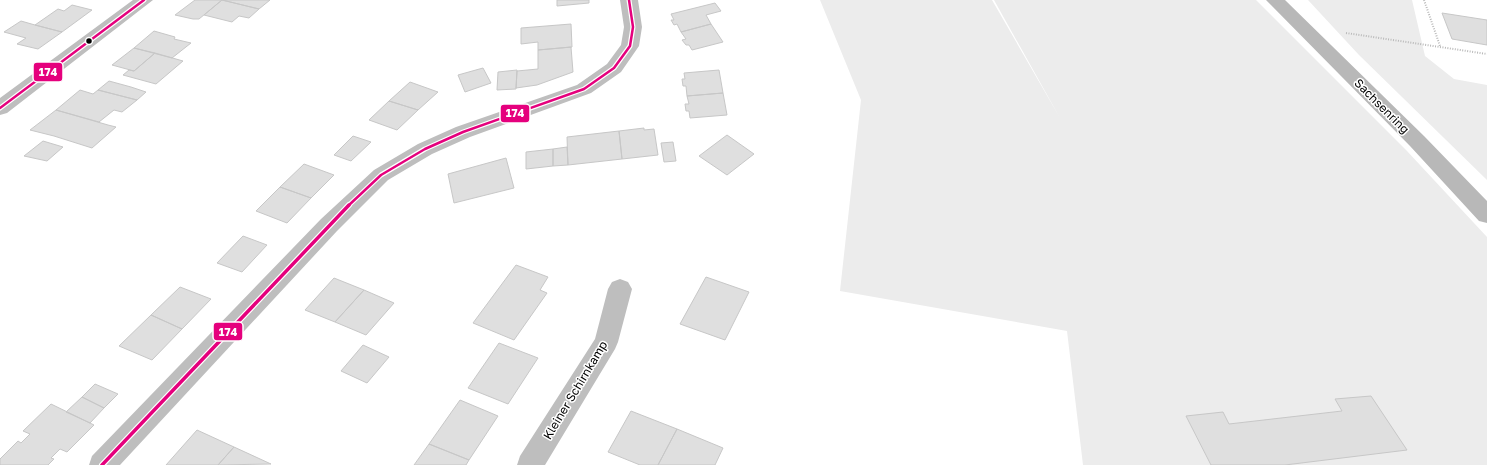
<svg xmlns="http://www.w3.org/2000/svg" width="1487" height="465" font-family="'Golos Text',sans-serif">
<rect width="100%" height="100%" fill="#fff"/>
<path fill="#ececec" d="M 820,0 L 992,0 L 1060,118 L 994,0 L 1256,0 L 1407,151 L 1487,237 L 1487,465 L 1083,465 L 1067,331 L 840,291 L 861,100 Z
M 1308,0 L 1412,0 L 1425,56 L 1454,79 L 1487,85 L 1487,180 L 1359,55 Z"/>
<path fill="#dfdfdf" stroke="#c7c7c7" d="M 195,0 L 222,0 L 199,19 L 193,19 L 175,15 Z
M 222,0 L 259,9 L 249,18 L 239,16 L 232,22 L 204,15 Z
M 222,0 L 270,0 L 259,9 Z
M 557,0 L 589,0 L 589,3 L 557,6 Z
M 715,3 L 721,11 L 706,15 L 711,24 L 681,32 L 677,24 L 674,25 L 671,20 L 674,20 L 671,14 Z
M 72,5 L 92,10 L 62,32 L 35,25 L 58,9 L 64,11 Z
M 1442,13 L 1487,20 L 1487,45 L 1452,39 Z
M 21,21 L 35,25 L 62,32 L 38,49 L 17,44 L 26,38 L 4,32 Z
M 571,24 L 572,47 L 538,50 L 538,42 L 521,44 L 521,28 Z
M 711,24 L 723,42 L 692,50 L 689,45 L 686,45 L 682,40 L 686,39 L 681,32 Z
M 154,31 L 175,37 L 174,39 L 191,43 L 172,58 L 134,48 Z
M 571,47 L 573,72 L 537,85 L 516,88 L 517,71 L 538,69 L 538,50 Z
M 134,48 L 155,53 L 134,71 L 112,65 Z
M 155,53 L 183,61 L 156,84 L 123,75 L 129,70 L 134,71 Z
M 483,68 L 491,83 L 465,92 L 458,75 Z
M 517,70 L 516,89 L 497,90 L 498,72 Z
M 719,70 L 723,93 L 687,96 L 686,86 L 683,86 L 682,79 L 685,79 L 684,73 Z
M 109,81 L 131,87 L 146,92 L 137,100 L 98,90 Z
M 410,82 L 438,92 L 418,110 L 389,101 Z
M 80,90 L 93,94 L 98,90 L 137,100 L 122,112 L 114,110 L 99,122 L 56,110 Z
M 723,93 L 727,115 L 690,118 L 689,111 L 686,111 L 685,104 L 689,104 L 687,96 Z
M 389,101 L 418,110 L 397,130 L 369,120 Z
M 56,110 L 108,125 L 116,127 L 92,148 L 54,136 L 30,130 Z
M 644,128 L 644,130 L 654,129 L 658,155 L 622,159 L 619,131 Z
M 619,131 L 622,159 L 568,165 L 567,137 Z
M 727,135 L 754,154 L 727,175 L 699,156 Z
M 353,136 L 371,142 L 351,161 L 334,155 Z
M 43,141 L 63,147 L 47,161 L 24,156 Z
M 673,142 L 676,161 L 664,162 L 661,143 Z
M 567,147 L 568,165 L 553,166 L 553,149 Z
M 553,149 L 553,166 L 526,169 L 526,152 Z
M 506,158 L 514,188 L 454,203 L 448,174 Z
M 304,164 L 334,175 L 311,198 L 280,187 Z
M 280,187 L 311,198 L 287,223 L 256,211 Z
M 243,236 L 267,245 L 242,272 L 217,263 Z
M 516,265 L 548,277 L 540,290 L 547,293 L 514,340 L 473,323 Z
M 706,277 L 749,292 L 725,340 L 680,324 Z
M 334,278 L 364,290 L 335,322 L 305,310 Z
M 180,287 L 211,299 L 182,329 L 151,315 Z
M 364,290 L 394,303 L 366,335 L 335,322 Z
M 151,315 L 182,329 L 152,360 L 119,346 Z
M 499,343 L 538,358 L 508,404 L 468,388 Z
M 363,345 L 389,357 L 367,383 L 341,371 Z
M 95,384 L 118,394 L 104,408 L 82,397 Z
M 1371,396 L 1407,450 L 1285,465 L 1211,465 L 1186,416 L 1223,412 L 1229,424 L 1342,411 L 1335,399 Z
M 82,397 L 104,408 L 90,423 L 66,412 Z
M 460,400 L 498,416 L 469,460 L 429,444 Z
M 51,404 L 94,425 L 67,452 L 60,449 L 51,458 L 54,459 L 48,465 L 0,465 L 0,459 L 18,441 L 21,443 L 30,434 L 23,431 Z
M 631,411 L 677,429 L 658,465 L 640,465 L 608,452 Z
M 677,429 L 723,448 L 715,465 L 658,465 Z
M 197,430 L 234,447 L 218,465 L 166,465 Z
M 429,444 L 469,460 L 466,465 L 414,465 Z
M 234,447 L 271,464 L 218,465 Z"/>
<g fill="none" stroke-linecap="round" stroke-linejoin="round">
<path stroke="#b9b9b9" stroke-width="2" stroke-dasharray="1 1.5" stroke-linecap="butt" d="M 1424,0 L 1440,46
M 1346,33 L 1487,54"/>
<path fill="#bebebe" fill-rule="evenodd" d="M 133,0 L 153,0 L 7,113 L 0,115 L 0,98 Z
M 620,0 L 638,0 L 642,27 L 639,46 L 621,72 L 591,93 L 470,137 L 432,154 L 388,180 L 337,231 L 120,465 L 89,465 L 92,456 L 321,219 L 374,170 L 418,144 L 456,127 L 577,85 L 607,64 L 621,45 L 624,27 Z
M 620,279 L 628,282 L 632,289 L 618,342 L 615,349 L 545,465 L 517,465 L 520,456 L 595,339 L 608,289 L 612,282 Z"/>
<path fill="#b8b8b8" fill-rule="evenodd" d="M 1266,0 L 1285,0 L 1424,136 L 1487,201 L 1487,223 L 1479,221 L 1410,146 Z"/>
<defs>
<path id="bus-1-far1" d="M 0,108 L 144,0
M 348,206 L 381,175 L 425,149 L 463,132 L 584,89 L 614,68 L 630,46 L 633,27 L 629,0"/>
<path id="bus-1" d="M 102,465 L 349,205"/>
</defs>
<use href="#bus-1-far1" stroke="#fff" stroke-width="5"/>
<use href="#bus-1" stroke="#fff" stroke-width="6"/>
<use href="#bus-1-far1" stroke="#e5007d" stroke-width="2.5"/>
<use href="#bus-1" stroke="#e5007d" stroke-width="3.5"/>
</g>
<circle fill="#000" stroke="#fff" stroke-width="1.5" cx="89" cy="41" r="3.5"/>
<g text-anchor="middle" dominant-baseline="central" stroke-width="3" stroke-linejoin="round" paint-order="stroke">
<g font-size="12" fill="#000" stroke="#fff">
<text transform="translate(1382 106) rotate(45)">Sachsenring</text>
<text transform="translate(575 390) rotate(-59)">Kleiner Schirnkamp</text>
</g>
</g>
<g stroke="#fff" stroke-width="1.5">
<rect x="33" y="62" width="30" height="20" rx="4" fill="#e5007d"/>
<rect x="500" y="104" width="30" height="19" rx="4" fill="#e5007d"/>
<rect x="213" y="322" width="30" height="19" rx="4" fill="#e5007d"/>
</g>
<g font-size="11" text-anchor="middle" font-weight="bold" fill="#fff">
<text x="48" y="76">174</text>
<text x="515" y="117">174</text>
<text x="228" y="336">174</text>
</g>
</svg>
